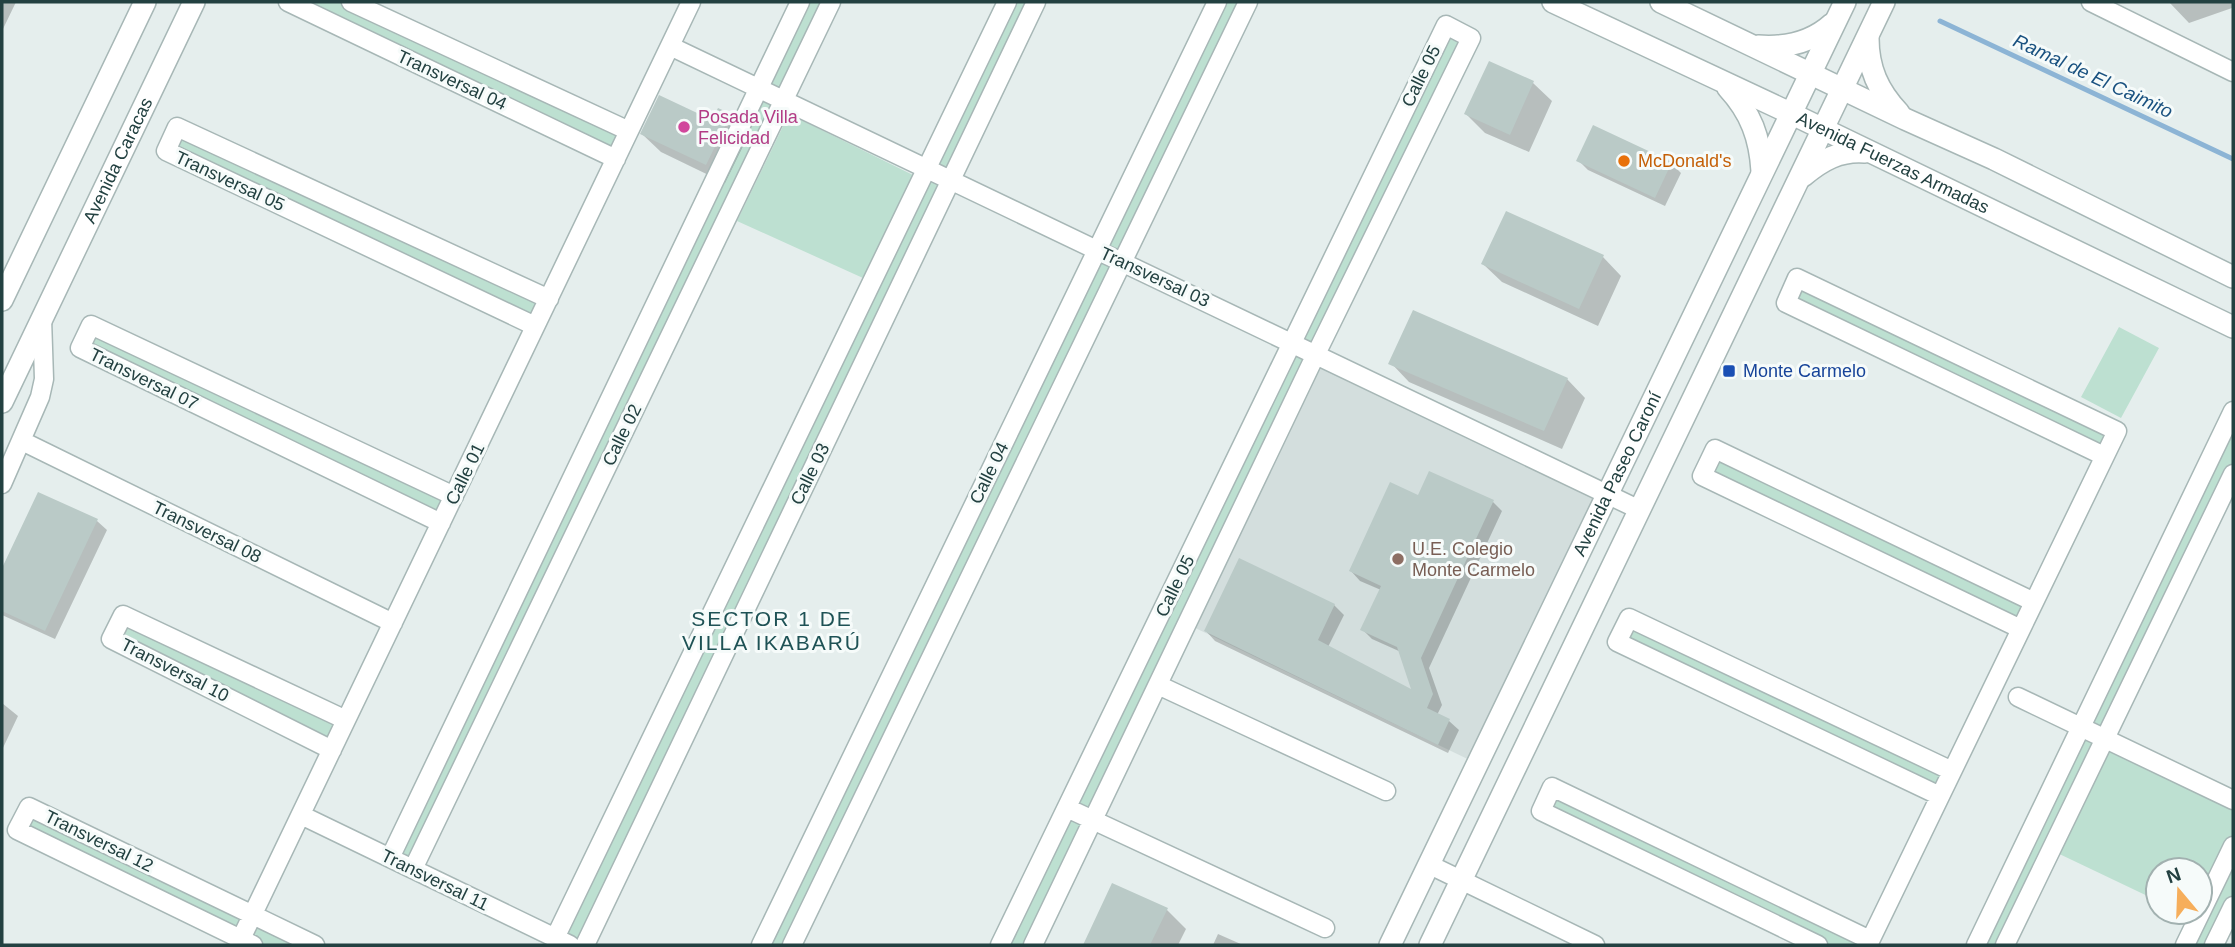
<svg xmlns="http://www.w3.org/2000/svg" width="2235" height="947" font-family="Helvetica,sans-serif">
<rect width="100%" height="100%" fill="#e5eeed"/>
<path fill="#d3dedd" d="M 1316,354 L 1608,494 L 1478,764 L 1187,624 Z"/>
<path fill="#bde0d1" d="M 288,2 L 351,2 L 629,132 L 616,158 Z
M 800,2 L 831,2 L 413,869 L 390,858 Z
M 1007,2 L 1036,2 L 584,945 L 555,938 Z
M 1217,2 L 1248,2 L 792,945 L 761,945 Z
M 1446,25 L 1471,38 L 1033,945 L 1000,945 Z
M 789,114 L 913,175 L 863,278 L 737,221 Z
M 177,127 L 548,300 L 536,326 L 166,151 Z
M 1797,278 L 2117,431 L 2104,456 L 1786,303 Z
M 91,325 L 453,496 L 441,522 L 80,348 Z
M 2119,327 L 2159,348 L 2121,418 L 2081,397 Z
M 2233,411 L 2233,474 L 2106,738 L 2233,799 L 2233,906 L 2214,945 L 2185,945 L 2197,920 L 2181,912 L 2200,912 L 2200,870 L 2158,870 L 2158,901 L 2051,850 L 2005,945 L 1977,945 Z
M 1715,449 L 2034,602 L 2021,629 L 1702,476 Z
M 123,615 L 346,721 L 332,749 L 111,639 Z
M 1629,618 L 1952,771 L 1940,796 L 1617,642 Z
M 1552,787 L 1868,945 L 1818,945 L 1541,811 Z
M 29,808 L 314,945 L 254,945 L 17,830 Z"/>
<path fill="#0003" d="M 2,2 L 16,2 L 2,31 Z
M 2169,2 L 2233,2 L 2233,13 L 2232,8 L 2189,23 Z
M 1490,63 L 1533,83 L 1552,101 L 1529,152 L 1485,133 L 1466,114 Z
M 730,116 L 749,134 L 725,183 L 661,152 L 642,134 L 713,122 Z
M 1578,160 L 1671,163 L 1681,173 L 1665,206 L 1588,170 Z
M 1603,257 L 1621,276 L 1598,326 L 1502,282 L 1483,264 Z
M 1391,363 L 1567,379 L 1585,398 L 1562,449 L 1409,382 Z
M 39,494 L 97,521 L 107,530 L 55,639 L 2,615 L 2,573 Z
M 1419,497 L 1493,502 L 1502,511 L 1429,668 L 1442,705 L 1437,715 L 1449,721 L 1459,730 L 1448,753 L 1215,641 L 1206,631 L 1239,560 L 1334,605 L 1344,615 L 1328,647 L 1414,692 L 1401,652 L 1372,639 L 1362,629 L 1381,590 L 1360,581 L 1351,571 Z
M 2,703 L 18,716 L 2,750 Z
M 1113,885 L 1167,910 L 1186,929 L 1178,945 L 1085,945 Z
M 1218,934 L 1243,945 L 1213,945 Z"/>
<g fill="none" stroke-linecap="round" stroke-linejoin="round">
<path stroke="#8cb4d5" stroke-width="5" d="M 1940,21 L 2233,159"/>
</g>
<path fill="#bacac7" d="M 1489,61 L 1534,81 L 1510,135 L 1464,114 Z
M 659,95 L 712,120 L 718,108 L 731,114 L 706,165 L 640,134 Z
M 1593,125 L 1672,162 L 1655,198 L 1576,161 Z
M 1506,211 L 1604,255 L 1579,309 L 1481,264 Z
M 1413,310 L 1568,378 L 1544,431 L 1388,364 Z
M 1429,471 L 1494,500 L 1421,658 L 1433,694 L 1427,708 L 1450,719 L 1438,745 L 1204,631 L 1239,558 L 1335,604 L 1318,640 L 1411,689 L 1397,647 L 1360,630 L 1381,586 L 1349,571 L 1390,482 L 1418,495 Z
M 38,492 L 98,519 L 45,631 L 2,611 L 2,568 Z
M 1112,883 L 1168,908 L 1150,945 L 1083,945 Z"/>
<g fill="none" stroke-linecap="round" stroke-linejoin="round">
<defs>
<path id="minor" d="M 288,2 L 616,159
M 351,2 L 629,131
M 2091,2 L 2233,72
M 670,46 L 1640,510
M 535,326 L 166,151 L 177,127 L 549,299
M 22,441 L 393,623
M 2,484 L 40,397 L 44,379 L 42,318
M 441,523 L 80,348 L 91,325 L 454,496
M 2021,629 L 1702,476 L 1715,449 L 2034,602
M 1158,685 L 1386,791
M 2018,697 L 2233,800
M 332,750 L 111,639 L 123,615 L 346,720
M 1940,796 L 1617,642 L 1629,618 L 1952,771
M 1067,808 L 1325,928
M 301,815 L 570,945
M 390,858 L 800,2
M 1430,865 L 1595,945
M 413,869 L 831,2
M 555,938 L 1007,2
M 238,945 L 691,2
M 253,945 L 17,830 L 29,807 L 315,945
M 585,945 L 1036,2
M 761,945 L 1217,2
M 792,945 L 1248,2
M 1000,945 L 1446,25 L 1471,38 L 1316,354 L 1033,945
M 1818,945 L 1541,811 L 1552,787 L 1870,940
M 1868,945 L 2117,431 L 1797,278 L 1786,303 L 2104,456
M 1976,945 L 2233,411
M 2005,945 L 2233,474
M 2185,945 L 2233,846
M 2214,945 L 2233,906"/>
<g id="tertiary">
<path id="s1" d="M 1553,2 L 1790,113 L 2233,327"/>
<path d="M 1661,2 L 1905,119 L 1994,159 L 2233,277"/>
<path d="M 1868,38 C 1868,68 1878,91 1899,113"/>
<path d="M 1758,46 C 1784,48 1811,43 1832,24"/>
<path d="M 1728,88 C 1751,113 1760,138 1762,171"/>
<path d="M 1803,176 C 1822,160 1840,150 1865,152"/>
<path d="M 2,300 L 145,2"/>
<path id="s2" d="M 2,402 L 194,2"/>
<path id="s3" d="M 1390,945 L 1845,2"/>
<path d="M 1430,945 L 1884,2"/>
</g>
</defs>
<use href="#minor" stroke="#a7b7b6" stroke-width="21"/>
<use href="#tertiary" stroke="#a7b7b6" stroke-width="24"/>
<use href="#minor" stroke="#fff" stroke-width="18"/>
<use href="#tertiary" stroke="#fff" stroke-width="21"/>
</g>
<circle fill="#d1479c" stroke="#f6fbfa" stroke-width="2.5" cx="684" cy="127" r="7"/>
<circle fill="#e8710a" stroke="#f6fbfa" stroke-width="2.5" cx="1624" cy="161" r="7"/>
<rect fill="#1a4fb4" stroke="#f6fbfa" stroke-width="2.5" x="1722" y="364" width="14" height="14" rx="3.5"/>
<circle fill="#8d6e63" stroke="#f6fbfa" stroke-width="2.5" cx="1398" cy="559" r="7"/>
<g text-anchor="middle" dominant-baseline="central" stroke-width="6" stroke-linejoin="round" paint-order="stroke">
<g font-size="18" fill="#234141" stroke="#f6fbfa">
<text transform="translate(1421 76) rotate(-64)">Calle 05</text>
<text transform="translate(452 80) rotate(25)">Transversal 04</text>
<text stroke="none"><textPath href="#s2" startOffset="268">Avenida Caracas</textPath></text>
<text stroke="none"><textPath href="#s1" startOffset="376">Avenida Fuerzas Armadas</textPath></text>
<text transform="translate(230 181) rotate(25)">Transversal 05</text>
<text transform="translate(1155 277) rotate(25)">Transversal 03</text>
<text transform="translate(144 379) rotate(26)">Transversal 07</text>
<text transform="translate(622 435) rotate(-64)">Calle 02</text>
<text transform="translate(989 473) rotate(-64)">Calle 04</text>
<text stroke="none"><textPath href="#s3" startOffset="523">Avenida Paseo Caroní</textPath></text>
<text transform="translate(465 474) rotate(-64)">Calle 01</text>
<text transform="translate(810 474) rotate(-64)">Calle 03</text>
<text transform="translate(207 532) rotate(26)">Transversal 08</text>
<text transform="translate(1175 586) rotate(-64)">Calle 05</text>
<text transform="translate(175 670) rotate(27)">Transversal 10</text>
<text transform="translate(99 841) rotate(26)">Transversal 12</text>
<text transform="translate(435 880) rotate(26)">Transversal 11</text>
</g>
<g font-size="18" fill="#b23c85" stroke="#f6fbfa" text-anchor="start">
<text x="698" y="117">Posada Villa<tspan x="698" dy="21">Felicidad</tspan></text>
</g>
<g font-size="18" fill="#c56008" stroke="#f6fbfa" text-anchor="start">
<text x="1638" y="161">McDonald's</text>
</g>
<g font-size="18" fill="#164399" stroke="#f6fbfa" text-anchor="start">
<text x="1743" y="371">Monte Carmelo</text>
</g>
<g font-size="18" fill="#785e54" stroke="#f6fbfa" text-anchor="start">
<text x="1412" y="549">U.E. Colegio<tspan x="1412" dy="21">Monte Carmelo</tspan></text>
</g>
<g font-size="19" font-style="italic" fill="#1a5280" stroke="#f6fbfa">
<text transform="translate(2093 76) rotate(25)">Ramal de El Caimito</text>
</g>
<g font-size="21" letter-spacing="2" fill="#1e5255" stroke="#f6fbfa">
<text x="772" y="618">SECTOR 1 DE<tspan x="772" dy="24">VILLA IKABARÚ</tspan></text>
</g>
</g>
<rect width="2235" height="947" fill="none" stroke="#234141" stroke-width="7"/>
<g transform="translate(2179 891) rotate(341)"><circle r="33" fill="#f6fbfa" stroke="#a2b1b0" stroke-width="2"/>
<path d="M0-5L12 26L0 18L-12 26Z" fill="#f6ae5b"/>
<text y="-10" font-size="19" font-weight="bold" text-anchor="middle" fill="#234141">N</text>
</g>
</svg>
